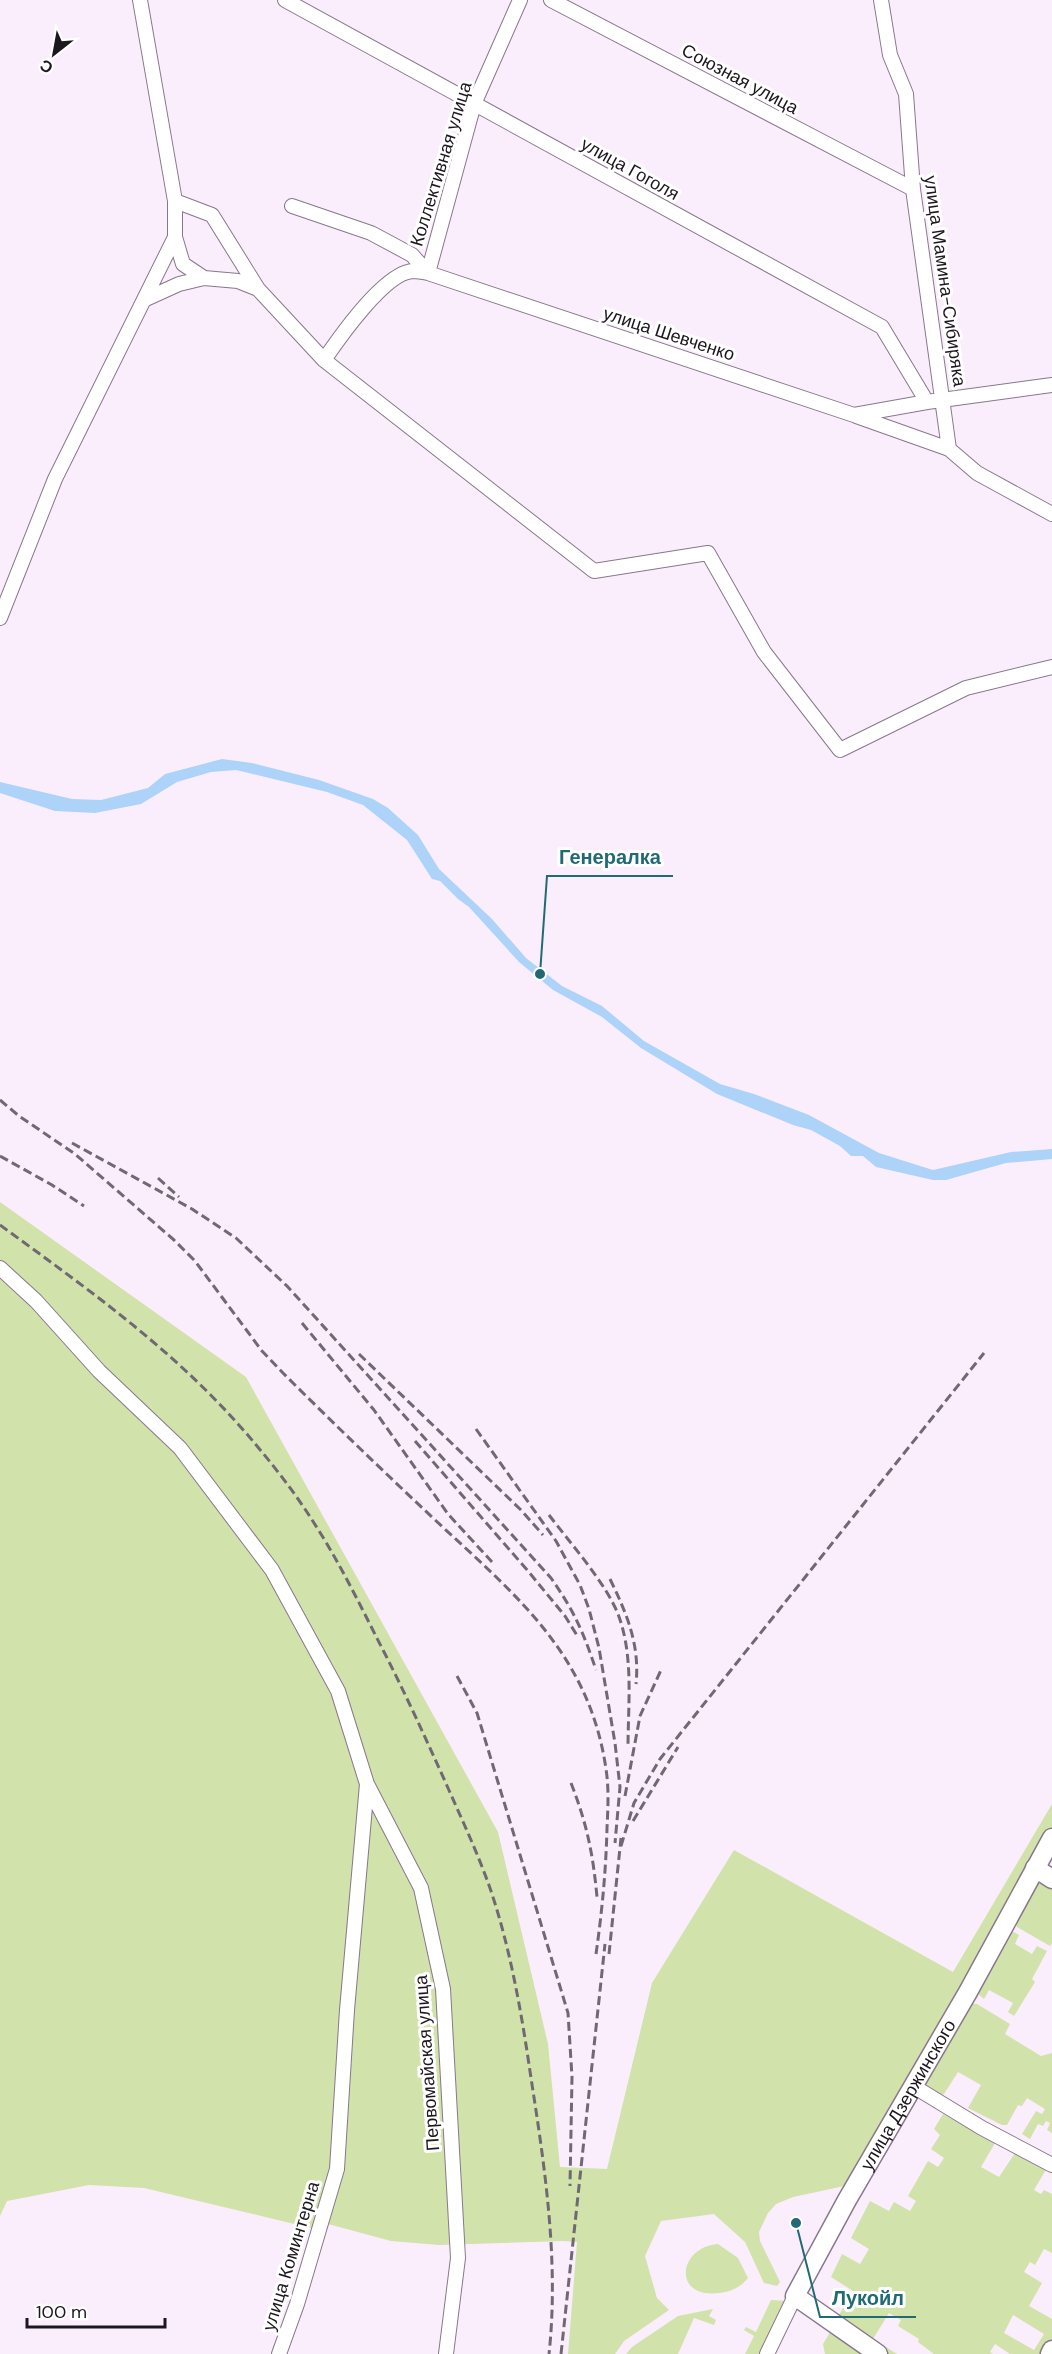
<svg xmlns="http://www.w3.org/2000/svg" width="1052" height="2354" font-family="'DM Sans',sans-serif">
<rect width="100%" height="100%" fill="#faeefc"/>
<path fill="#d1e2aa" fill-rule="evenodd" d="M 0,1202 L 246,1377 L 498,1832 L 548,2044 L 560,2167 L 607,2169 L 652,1983 L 734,1850 L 953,1972 L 1052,1804 L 1052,1829 L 849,2185 L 793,2197 L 776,2204 L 768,2213 L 759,2232 L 760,2241 L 780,2282 L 777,2286 L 764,2283 L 745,2242 L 714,2214 L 661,2221 L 645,2256 L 657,2298 L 669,2310 L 624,2341 L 615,2354 L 568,2354 L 577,2242 L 563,2241 L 439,2245 L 391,2241 L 317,2221 L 315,2229 L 144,2188 L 89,2185 L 7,2201 L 0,2216 Z
M 1042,1883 L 1052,1889 L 1052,1943 L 1050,1946 L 1017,1927 L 1013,1919 L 1032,1886 Z
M 1014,1932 L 1019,1935 L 1015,1944 L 1032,1954 L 1037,1946 L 1047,1951 L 1032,1979 L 1035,1982 L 1014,2016 L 1008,2012 L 1013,2003 L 989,1990 L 984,1999 L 978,1994 L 977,1982 L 1003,1934 Z
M 967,2003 L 977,2004 L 1010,2024 L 1005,2034 L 1041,2056 L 1052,2053 L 1052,2133 L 1047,2130 L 1050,2123 L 1046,2121 L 1043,2126 L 1038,2124 L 1030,2139 L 1022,2134 L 1036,2111 L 1042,2114 L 1045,2109 L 1027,2098 L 1022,2106 L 1018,2105 L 1007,2125 L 1002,2125 L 968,2108 L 981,2085 L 958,2072 L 944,2094 L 940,2096 L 924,2086 L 923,2079 Z
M 943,2114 L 995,2143 L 981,2167 L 999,2177 L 1015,2153 L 1047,2168 L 1034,2190 L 1041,2194 L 1044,2190 L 1052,2194 L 1052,2253 L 1044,2249 L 1035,2265 L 1030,2262 L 1024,2272 L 1042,2283 L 1029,2306 L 1052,2319 L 1052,2339 L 1043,2354 L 1010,2354 L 995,2344 L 990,2352 L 993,2354 L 934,2354 L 918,2342 L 919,2339 L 898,2326 L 901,2320 L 889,2313 L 873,2339 L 897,2354 L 888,2354 L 818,2302 L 839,2315 L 853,2291 L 831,2277 L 842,2254 L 860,2264 L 869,2249 L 851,2238 L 870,2201 L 889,2211 L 894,2202 L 910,2211 L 916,2201 L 908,2196 L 928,2161 L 938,2167 L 944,2158 L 931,2149 L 940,2135 L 934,2129 ZM 1013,2315 L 1044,2334 L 1034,2350 L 1004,2333 Z
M 718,2244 L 738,2258 L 748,2278 C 739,2288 733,2291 719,2293 C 672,2299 678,2247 718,2244 Z
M 771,2300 L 787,2301 L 761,2354 L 745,2354 L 754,2336 L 744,2330 L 746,2327 L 756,2332 Z
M 713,2309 L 709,2316 L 716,2320 L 714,2325 L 694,2318 L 678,2354 L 626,2354 L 632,2347 L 678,2316 Z
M 832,2329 L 866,2354 L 825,2354 L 823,2344 Z"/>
<path fill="#add3f9" d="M 222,759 L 252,763 L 319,780 L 373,799 L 388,808 L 418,835 L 439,869 L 492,919 L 526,958 L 562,986 L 602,1006 L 644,1041 L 720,1084 L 754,1094 L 809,1115 L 879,1153 L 933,1170 L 1011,1152 L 1052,1149 L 1052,1159 L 1006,1163 L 946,1180 L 933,1180 L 876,1167 L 863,1156 L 851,1156 L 840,1146 L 811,1130 L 793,1125 L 717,1094 L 641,1048 L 602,1017 L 553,990 L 519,962 L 469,907 L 458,899 L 440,881 L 432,879 L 407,840 L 363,805 L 327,792 L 236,770 L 211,772 L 177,782 L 141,804 L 95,813 L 55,811 L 0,793 L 0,782 L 72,799 L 101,800 L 148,788 L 165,774 Z"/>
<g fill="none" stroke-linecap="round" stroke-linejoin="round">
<defs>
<path id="minor" d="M 285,0 L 882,327 L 927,402
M 551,0 L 913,189
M 881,0 L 890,55 L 906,94 L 913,189 L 949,449 L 977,473 L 1052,514
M 175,201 L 212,215 L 258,289 L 324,360 L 594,571 L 708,553 L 764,652 L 840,750 L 966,688 L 1052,667
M 292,206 L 371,233 L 412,255 L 428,273 L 854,415 L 927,402 L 1052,385
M 175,237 L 183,264 L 204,278 L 238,281 L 258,289
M 428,273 L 474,104 L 520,0
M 146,299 L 179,284 L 204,278
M 324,360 C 339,338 385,272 413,271 C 418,271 423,272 428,273
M 856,416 L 949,449
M 0,618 L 55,479 L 175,237 L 175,201 L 140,0
M 0,1268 L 36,1301 L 99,1371 L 180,1448 L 272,1570 L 338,1691 L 367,1784 L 347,2010 L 337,2169 L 297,2304 L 279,2354
M 367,1784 L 421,1888 L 443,1989 L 458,2258 L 446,2354
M 913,2086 L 982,2128 L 1052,2165
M 767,2354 L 795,2296"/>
<g id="major">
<path d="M 1035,1868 L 1052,1879"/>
<path id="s1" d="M 878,2354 L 795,2296 L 847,2200 L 968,1992 L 1052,1838"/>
<path d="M 1050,2354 L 1052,2350"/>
</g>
</defs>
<use href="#minor" stroke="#88778c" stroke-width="16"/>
<use href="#major" stroke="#88778c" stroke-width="21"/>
<use href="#minor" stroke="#fff" stroke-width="14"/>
<use href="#major" stroke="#fff" stroke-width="18"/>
<path stroke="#706872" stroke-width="3" stroke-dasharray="9 4.5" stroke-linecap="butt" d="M 0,1100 L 19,1116 L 75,1154 L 174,1240 L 195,1261 L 262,1351 L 283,1373 C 332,1422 382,1470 433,1518 C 513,1593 589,1652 606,1769 C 609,1788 608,1808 607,1828 C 606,1870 602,1912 596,1954
M 72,1143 L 192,1209 L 236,1238 L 287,1286 L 551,1578 C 574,1611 583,1631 596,1670
M 0,1156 L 52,1185 L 84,1206
M 158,1178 L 179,1197
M 0,1225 C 89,1290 173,1349 246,1433 C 270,1461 294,1491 314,1523 C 340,1563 361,1607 383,1650 C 406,1695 427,1741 448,1788 C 463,1822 479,1856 491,1891 C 511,1951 522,2016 531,2078 C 545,2168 559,2262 549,2354
M 302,1323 L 374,1410 L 448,1514 L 492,1562
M 359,1354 L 521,1510 L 543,1535
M 476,1429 L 556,1541 L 580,1585 L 589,1609 L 599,1648 L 615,1743 L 620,1787 L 615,1843
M 415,1441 L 528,1571 L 565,1616 L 578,1637
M 549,1515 C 571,1544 605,1582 618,1614 C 634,1656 628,1704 628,1748
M 610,1579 C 627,1614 640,1645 636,1684
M 457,1676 L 477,1713 L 568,2013 L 572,2077 L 570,2186
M 571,1783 C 587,1824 593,1854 597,1897
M 625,1796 L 640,1716 L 661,1670
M 633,1821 L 678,1747
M 621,1846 L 634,1803 L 660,1759 L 984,1353
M 609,1954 L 621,1838
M 561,2354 L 605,1944"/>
</g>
<g text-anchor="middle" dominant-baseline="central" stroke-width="6" stroke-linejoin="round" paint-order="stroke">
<g font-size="18" fill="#1c161e" stroke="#fff">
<text transform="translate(740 79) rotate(28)">Союзная улица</text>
<text transform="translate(441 164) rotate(-73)">Коллективная улица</text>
<text transform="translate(630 169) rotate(29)">улица Гоголя</text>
<text transform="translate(945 281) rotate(82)">улица Мамина-Сибиряка</text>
<text transform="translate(669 334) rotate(18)">улица Шевченко</text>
<text transform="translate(427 2063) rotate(-94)">Первомайская улица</text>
<text stroke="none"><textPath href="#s1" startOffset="332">улица Дзержинского</textPath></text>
<text transform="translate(291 2256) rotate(-73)">улица Коминтерна</text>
</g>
</g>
<path fill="none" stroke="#216a75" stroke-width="2" d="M540 974L547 876H673M796 2223L820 2317H916"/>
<g fill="#216a75" stroke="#fff" stroke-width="2">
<circle cx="540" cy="974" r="6"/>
<circle cx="796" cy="2223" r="6"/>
</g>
<g font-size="20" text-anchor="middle" font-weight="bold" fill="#216a75" stroke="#fff" stroke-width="6" stroke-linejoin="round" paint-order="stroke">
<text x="610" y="864">Генералка</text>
<text x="868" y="2305">Лукойл</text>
</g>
<g transform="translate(54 54) rotate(211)" stroke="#ffffff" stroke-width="4.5" paint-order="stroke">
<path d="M0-4.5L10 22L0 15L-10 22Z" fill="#1c161e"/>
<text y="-9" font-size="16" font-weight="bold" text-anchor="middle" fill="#1c161e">С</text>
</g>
<path d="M27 2318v9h138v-9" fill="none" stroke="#1c161e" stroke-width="3"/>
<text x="36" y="2318" font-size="18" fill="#1c161e" stroke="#ffffff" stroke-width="4.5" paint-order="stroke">100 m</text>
</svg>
